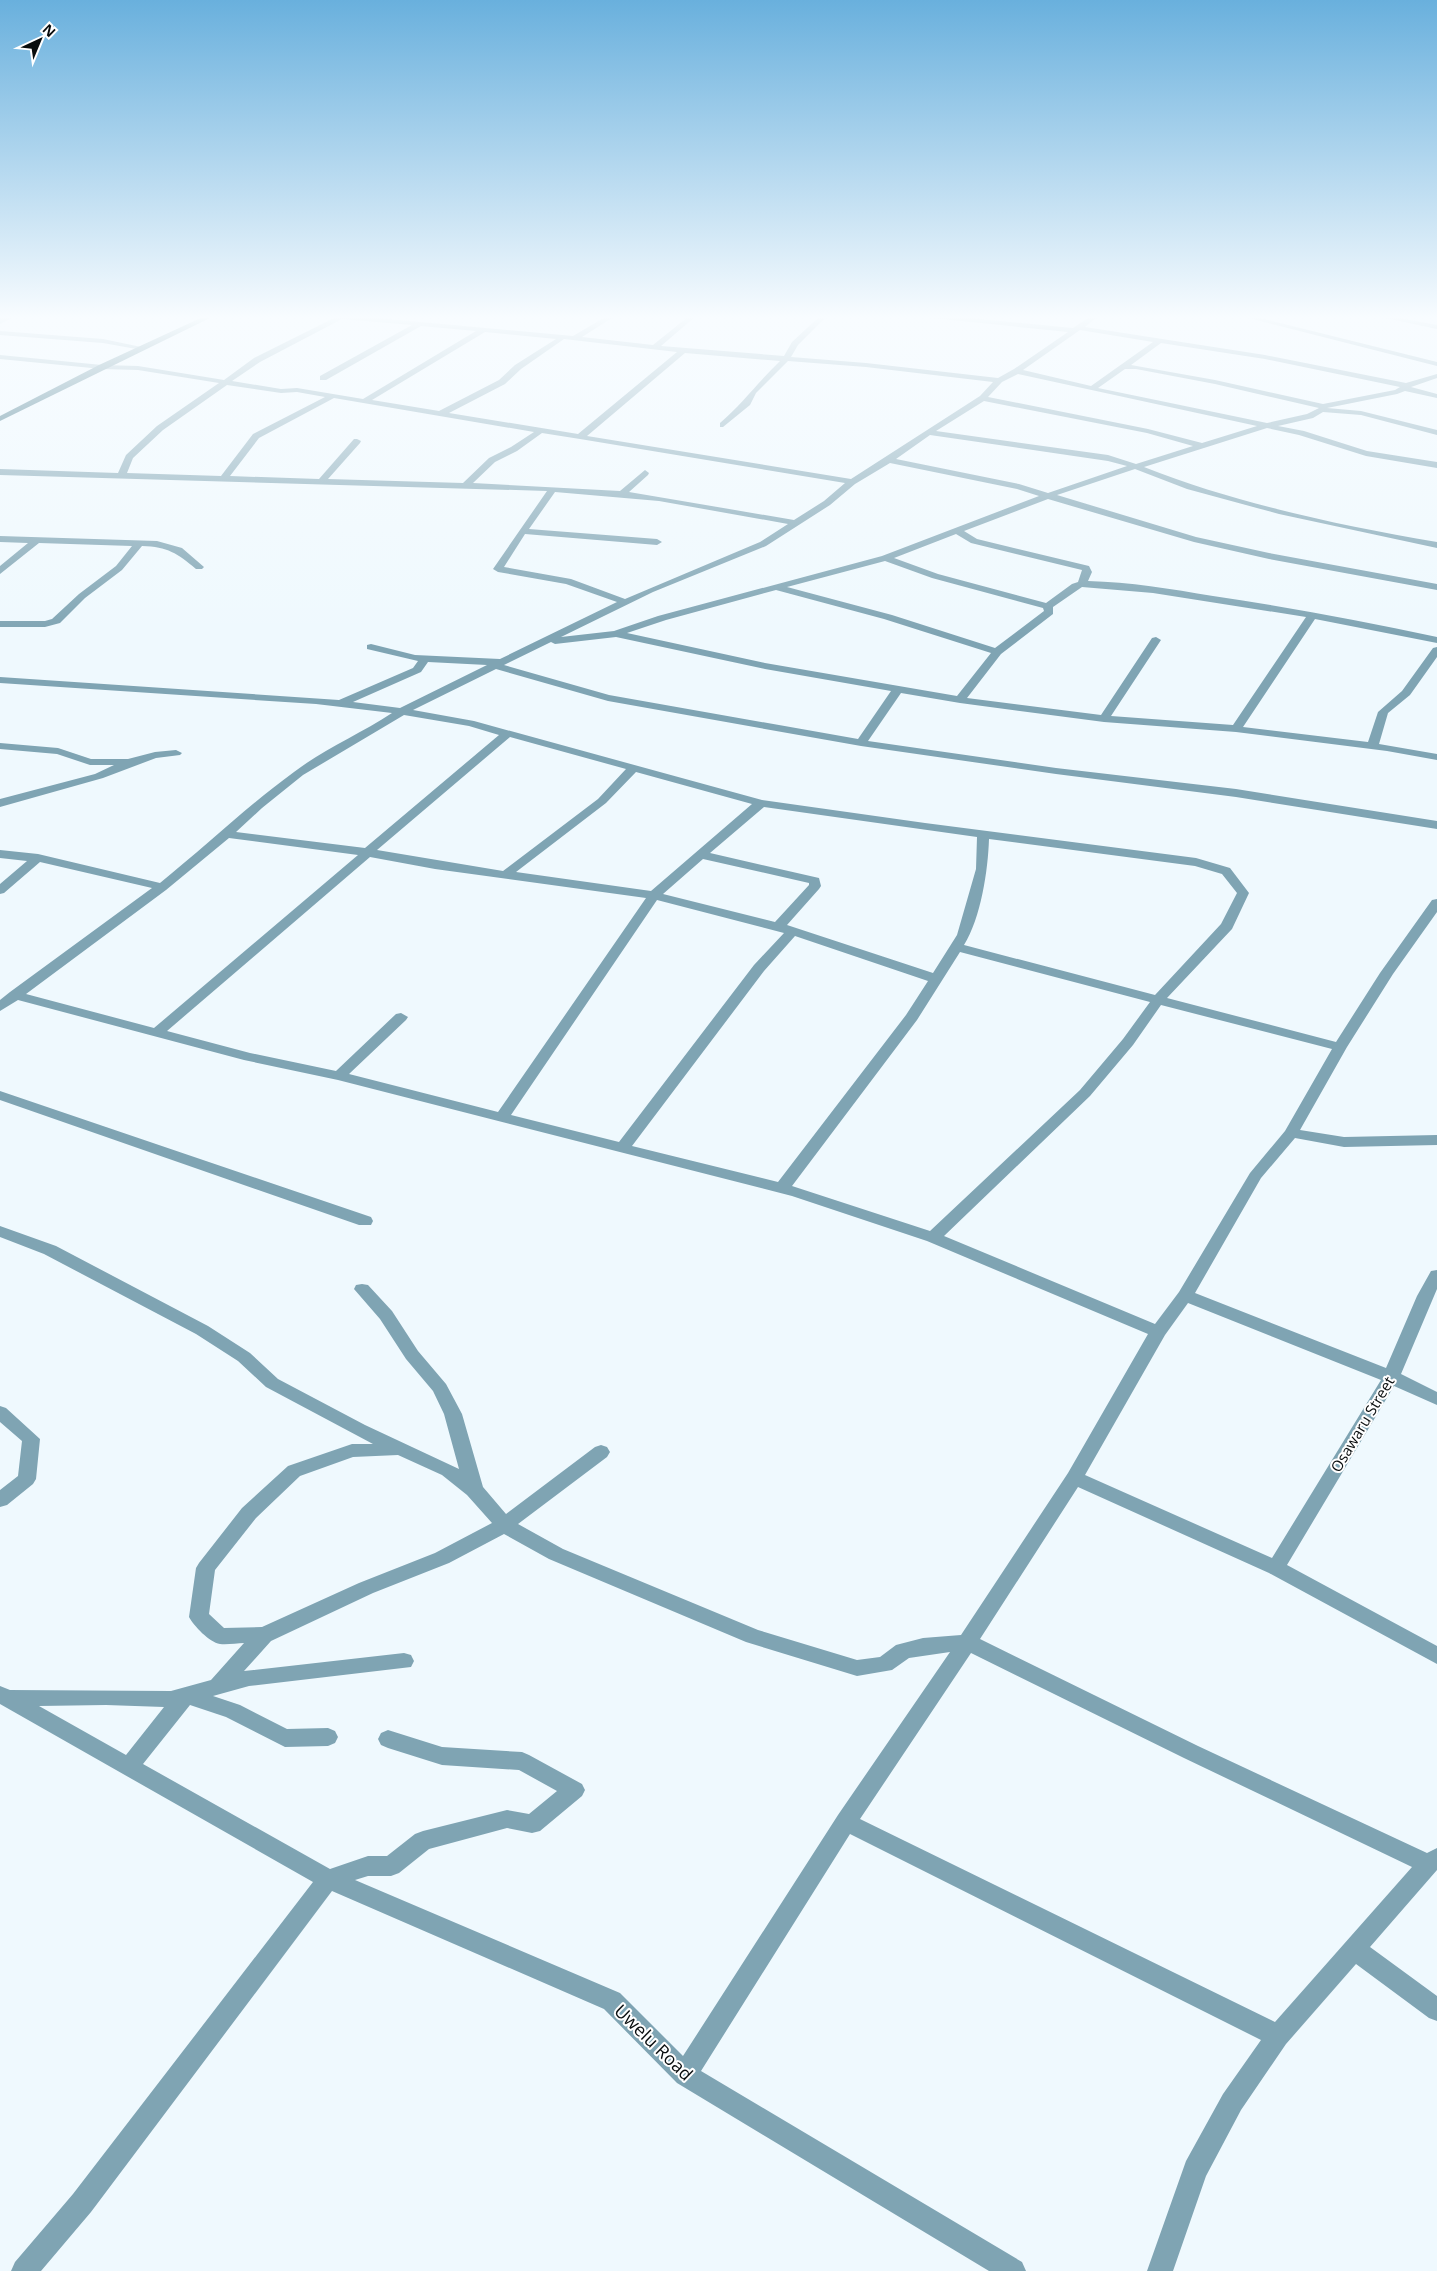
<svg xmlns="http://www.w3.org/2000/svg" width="1437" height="2271" font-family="'Open Sans',sans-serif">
<rect width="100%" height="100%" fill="#eff9fe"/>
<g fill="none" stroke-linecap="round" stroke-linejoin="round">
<path fill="#7fa4b3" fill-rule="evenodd" d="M 7,316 L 16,316 L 0,324 L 0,319 Z
M 333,316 L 355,316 L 573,336 L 607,316 L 615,316 L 582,337 L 653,345 L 689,316 L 696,316 L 661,346 L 784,356 L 792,342 L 820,316 L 827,316 L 798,345 L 791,357 L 866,363 L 998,378 L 1014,369 L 1068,332 L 932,318 L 929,316 L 950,316 L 1073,328 L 1091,316 L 1098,316 L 1085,327 L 1265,355 L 1406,383 L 1437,374 L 1437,378 L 1411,387 L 1437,394 L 1437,398 L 1405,391 L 1397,394 L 1327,408 L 1361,411 L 1437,430 L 1437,435 L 1361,415 L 1323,412 L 1313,418 L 1278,426 L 1304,431 L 1367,451 L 1437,462 L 1437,468 L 1366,456 L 1299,435 L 1267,428 L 1144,467 C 1238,504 1338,525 1437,542 L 1437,548 L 1279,514 L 1187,489 L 1135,469 L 1057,495 L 1196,537 L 1269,553 L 1437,584 L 1437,590 L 1269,559 L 1194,542 L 1048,499 L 964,531 L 977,539 L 1089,566 L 1092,572 L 1088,581 C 1130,582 1171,589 1213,596 C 1288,607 1362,621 1437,637 L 1437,643 L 1315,619 L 1243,727 L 1368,742 L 1378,712 L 1402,691 L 1433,648 L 1437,647 L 1437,657 L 1410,695 L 1388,713 L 1379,744 L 1437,754 L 1437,760 L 1387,751 L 1236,732 L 1104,722 L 960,703 L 901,693 L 868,741 L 1056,768 L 1236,789 L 1437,821 L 1437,829 L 1236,797 L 1056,774 L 861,746 L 608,701 L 496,669 L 413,710 L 474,721 L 762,800 L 925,823 L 1196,858 L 1230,868 L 1249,893 L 1232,929 L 1167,998 L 1336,1042 L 1380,973 L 1432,900 L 1437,899 L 1437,912 L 1393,974 L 1347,1047 L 1300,1130 L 1344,1137 L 1437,1135 L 1437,1145 L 1344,1147 L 1295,1138 L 1261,1178 L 1195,1293 L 1386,1368 L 1417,1296 L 1431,1271 L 1437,1270 L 1437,1289 L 1401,1374 L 1437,1392 L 1437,1405 L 1394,1386 L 1287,1565 L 1437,1646 L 1437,1664 L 1269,1573 L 1078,1487 L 980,1639 L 1198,1746 L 1427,1853 L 1437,1848 L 1437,1870 L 1370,1947 L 1437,1996 L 1437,2021 L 1429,2018 L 1356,1964 L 1286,2044 L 1241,2110 L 1206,2176 L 1173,2271 L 1147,2271 L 1186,2161 L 1223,2094 L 1261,2040 L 850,1834 L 701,2071 L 1022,2262 L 1026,2271 L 989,2271 L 677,2083 L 604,2009 L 332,1891 L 91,2212 L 41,2271 L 11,2271 L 15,2262 L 73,2194 L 313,1882 L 0,1704 L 0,1686 L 10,1690 L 171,1691 L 211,1680 L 244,1643 C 237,1643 227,1645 220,1644 C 209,1642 194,1626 189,1617 L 196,1568 L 199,1563 L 242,1508 L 288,1466 L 352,1444 L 373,1444 L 266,1387 L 238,1361 L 196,1334 L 44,1254 L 0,1237 L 0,1226 L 56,1246 L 208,1326 L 250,1353 L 278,1379 L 365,1425 L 459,1469 L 444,1414 L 433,1391 L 406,1359 L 380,1319 L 354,1289 L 356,1285 L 362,1284 L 368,1285 L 392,1311 L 418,1351 L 446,1384 L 462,1414 L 483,1487 L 506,1514 L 595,1447 L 601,1445 L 607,1447 L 610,1452 L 607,1457 L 518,1524 L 563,1549 L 758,1630 L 857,1660 L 880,1657 L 896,1645 L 923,1638 L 961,1635 L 1068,1473 L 1148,1334 L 927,1241 L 792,1196 L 338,1080 L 244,1060 L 18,1000 L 0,1011 L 0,1000 L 10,992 L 152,888 L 40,862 L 4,893 L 0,894 L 0,884 L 27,861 L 0,858 L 0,850 L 38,854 L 160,883 C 206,846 246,807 294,772 C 324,749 360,734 392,713 L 316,704 L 0,683 L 0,677 L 339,700 L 413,668 L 418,661 L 367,649 L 367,645 L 371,644 L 415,655 L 500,659 L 617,602 L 566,584 L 498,572 L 493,569 L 547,491 L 0,475 L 0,469 L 118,473 L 126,455 L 157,426 L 219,383 L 138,370 L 102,369 L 0,359 L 0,355 L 102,365 L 138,366 L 224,380 L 254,358 L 334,318 ZM 342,319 L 412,325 L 320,376 L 320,380 L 326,380 L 421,326 L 476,331 L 363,399 L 297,388 L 281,389 L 232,381 L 260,362 ZM 1080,330 L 1153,342 L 1091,386 L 1023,370 ZM 485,332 L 556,339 L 515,365 L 499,380 L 439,411 L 372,400 ZM 564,339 L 677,352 L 578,434 L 449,413 L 505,384 L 521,369 ZM 1161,343 L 1265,359 L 1400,387 L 1395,390 L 1323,404 L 1215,380 L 1131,365 ZM 685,353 L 780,361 C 759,381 742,404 720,423 L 720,427 L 723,427 L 750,405 L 756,393 L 788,361 L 866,367 L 993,382 L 980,396 L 851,479 L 587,436 ZM 1125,369 L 1136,369 L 1215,384 L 1319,408 L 1307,414 L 1267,423 L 1098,388 ZM 1018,374 L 1257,426 L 1202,443 L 1148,429 L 988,397 L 1002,382 ZM 227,385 L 281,393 L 297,392 L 325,397 L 253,434 L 221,476 L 127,473 L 133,458 L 163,430 ZM 334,398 L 534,432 L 511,447 L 489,458 L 463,483 L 328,479 L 360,443 L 361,441 L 357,439 L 354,439 L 319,479 L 230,476 L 259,438 ZM 984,401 L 1147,433 L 1193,446 L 1136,464 L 1108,455 L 936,431 ZM 542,433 L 580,439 L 845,483 L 824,501 L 794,520 L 629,492 L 648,475 L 649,473 L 645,470 L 620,491 L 473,483 L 495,462 L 517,451 ZM 930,435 L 1108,461 L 1127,466 L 1048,493 L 1019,484 L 896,459 ZM 890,463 L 1017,489 L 1039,496 L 882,556 L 658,616 L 614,631 L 561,637 L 653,592 L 766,546 L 830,505 L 855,484 ZM 555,492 L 659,501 L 788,524 L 760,542 L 625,599 L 571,579 L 504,567 L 525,534 L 657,545 L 662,542 L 657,539 L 529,529 ZM 956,534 L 971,543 L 1082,570 L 1078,582 L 1072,584 L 1046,603 L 938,574 L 894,558 ZM 885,561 L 932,578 L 1043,608 L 1044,611 L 995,648 L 892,615 L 787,587 ZM 1082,587 L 1153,593 L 1306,617 L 1233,725 L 1111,716 L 1161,640 L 1156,637 L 1152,638 L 1101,715 L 967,698 L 1001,654 L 1053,614 L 1053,607 ZM 776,590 L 884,619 L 991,653 L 957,696 L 765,663 L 627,633 L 666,620 ZM 616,637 L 765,669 L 891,691 L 858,739 L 609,695 L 504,665 L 551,642 L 555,644 ZM 428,662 L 487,665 L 400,708 L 353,702 L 421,672 ZM 404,715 L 469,726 L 499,735 L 365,848 L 236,832 L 262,808 L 303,775 ZM 510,737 L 626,769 L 598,799 L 503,871 L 377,850 ZM 636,772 L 752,804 L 651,891 L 516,872 L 606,803 ZM 764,807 L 977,837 L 976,869 L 957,935 L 933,973 L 787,925 L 819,889 L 821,886 L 819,878 L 710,853 ZM 229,838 L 358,855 L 154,1028 L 26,994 L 166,890 ZM 989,839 L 1195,866 L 1222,874 L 1237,893 L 1221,924 L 1155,995 L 964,945 C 981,918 988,870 989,839 ZM 370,857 L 435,869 L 646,898 L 498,1112 L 349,1074 L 406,1020 L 408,1017 L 401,1013 L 396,1014 L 336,1071 L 250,1053 L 167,1031 ZM 703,859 L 809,883 L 809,885 L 775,922 L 663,894 ZM 657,900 L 784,933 L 754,965 L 619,1142 L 511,1115 ZM 795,936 L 928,981 L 906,1015 L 778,1182 L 632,1146 L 764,971 ZM 960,952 L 1150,1002 L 1123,1039 L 1080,1090 L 930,1231 L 792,1186 L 917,1020 ZM 1161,1005 L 1332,1049 L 1285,1131 L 1250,1173 L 1179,1292 L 1155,1324 L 944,1236 L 1090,1096 L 1133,1045 ZM 1188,1303 L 1381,1380 L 1272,1558 L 1085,1475 L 1165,1335 ZM 398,1455 L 442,1475 L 467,1495 L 492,1523 L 435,1553 L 359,1583 L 262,1627 L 224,1628 L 209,1614 L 215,1570 L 256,1518 L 300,1476 L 353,1457 ZM 504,1534 L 549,1559 L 746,1642 L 857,1676 L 892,1670 L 909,1658 L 950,1652 L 838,1815 L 683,2056 L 620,1993 L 355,1880 L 368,1876 L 391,1876 L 399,1873 L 429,1849 L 507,1828 L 532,1833 L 540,1831 L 582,1796 L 585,1790 L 582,1784 L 529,1755 L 522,1752 L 442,1747 L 388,1730 L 381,1733 L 378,1739 L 381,1745 L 388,1748 L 442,1765 L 519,1770 L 557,1791 L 529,1814 L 507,1810 L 423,1831 L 415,1834 L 387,1856 L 368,1856 L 330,1869 L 143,1764 L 190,1705 L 226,1717 L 285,1747 L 328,1746 L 335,1743 L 338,1737 L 335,1731 L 328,1728 L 287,1729 L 240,1705 L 213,1696 L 249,1686 L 411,1667 L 414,1661 L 411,1655 L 404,1653 L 244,1671 L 271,1641 L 373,1593 L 449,1563 ZM 971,1653 L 1184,1758 L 1412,1867 L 1275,2022 L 860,1819 ZM 106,1705 L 164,1707 L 126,1755 L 39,1706 Z
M 1241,316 L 1252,316 L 1437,362 L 1437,366 Z
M 1376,316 L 1389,316 L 1437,325 L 1437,329 Z
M 0,331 L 103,339 L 146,348 L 142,350 L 103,343 L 0,335 Z
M 0,536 L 157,541 L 182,548 L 204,567 L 202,569 L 196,569 C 177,553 168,547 142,546 L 122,570 L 85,598 L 60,623 L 45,627 L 0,627 L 0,621 L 45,621 L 52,619 L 79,594 L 116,566 L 132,546 L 39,543 L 0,574 L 0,566 L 28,543 L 0,542 Z
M 0,743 L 58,748 L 91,759 L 128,759 L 155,752 L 176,750 L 182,753 L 180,755 L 156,758 L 103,778 L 0,807 L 0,799 L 95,774 L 114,765 L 90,765 L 57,754 L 0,749 Z
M 0,1091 L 371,1217 L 373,1221 L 371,1225 L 359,1225 L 0,1100 Z
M 0,1406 L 6,1408 L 40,1439 L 36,1479 L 33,1484 L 7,1505 L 0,1507 L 0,1490 L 18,1476 L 22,1441 L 0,1422 Z"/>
<path fill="#205d72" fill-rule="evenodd" d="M 205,316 L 214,316 L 0,421 L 0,416 L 99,365 Z"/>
</g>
<linearGradient id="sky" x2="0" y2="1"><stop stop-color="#69b0dd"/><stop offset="0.5" stop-color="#f8fcff"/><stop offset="1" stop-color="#f8fcff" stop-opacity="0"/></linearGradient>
<rect width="1437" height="634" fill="url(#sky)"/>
<g text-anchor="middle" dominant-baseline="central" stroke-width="4" stroke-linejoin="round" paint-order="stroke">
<g font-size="15" fill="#090d0e" stroke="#fff">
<text transform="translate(1362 1424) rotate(-59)">Osawaru Street</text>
</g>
<g font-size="18" fill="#090d0e" stroke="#fff">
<text transform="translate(654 2042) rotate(44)">Uwelu Road</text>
</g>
</g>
<g transform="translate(40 40) rotate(44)" stroke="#ffffff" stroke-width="4" paint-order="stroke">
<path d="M0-4L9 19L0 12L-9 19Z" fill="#090d0e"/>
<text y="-8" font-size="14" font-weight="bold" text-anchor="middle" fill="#090d0e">N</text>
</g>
</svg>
